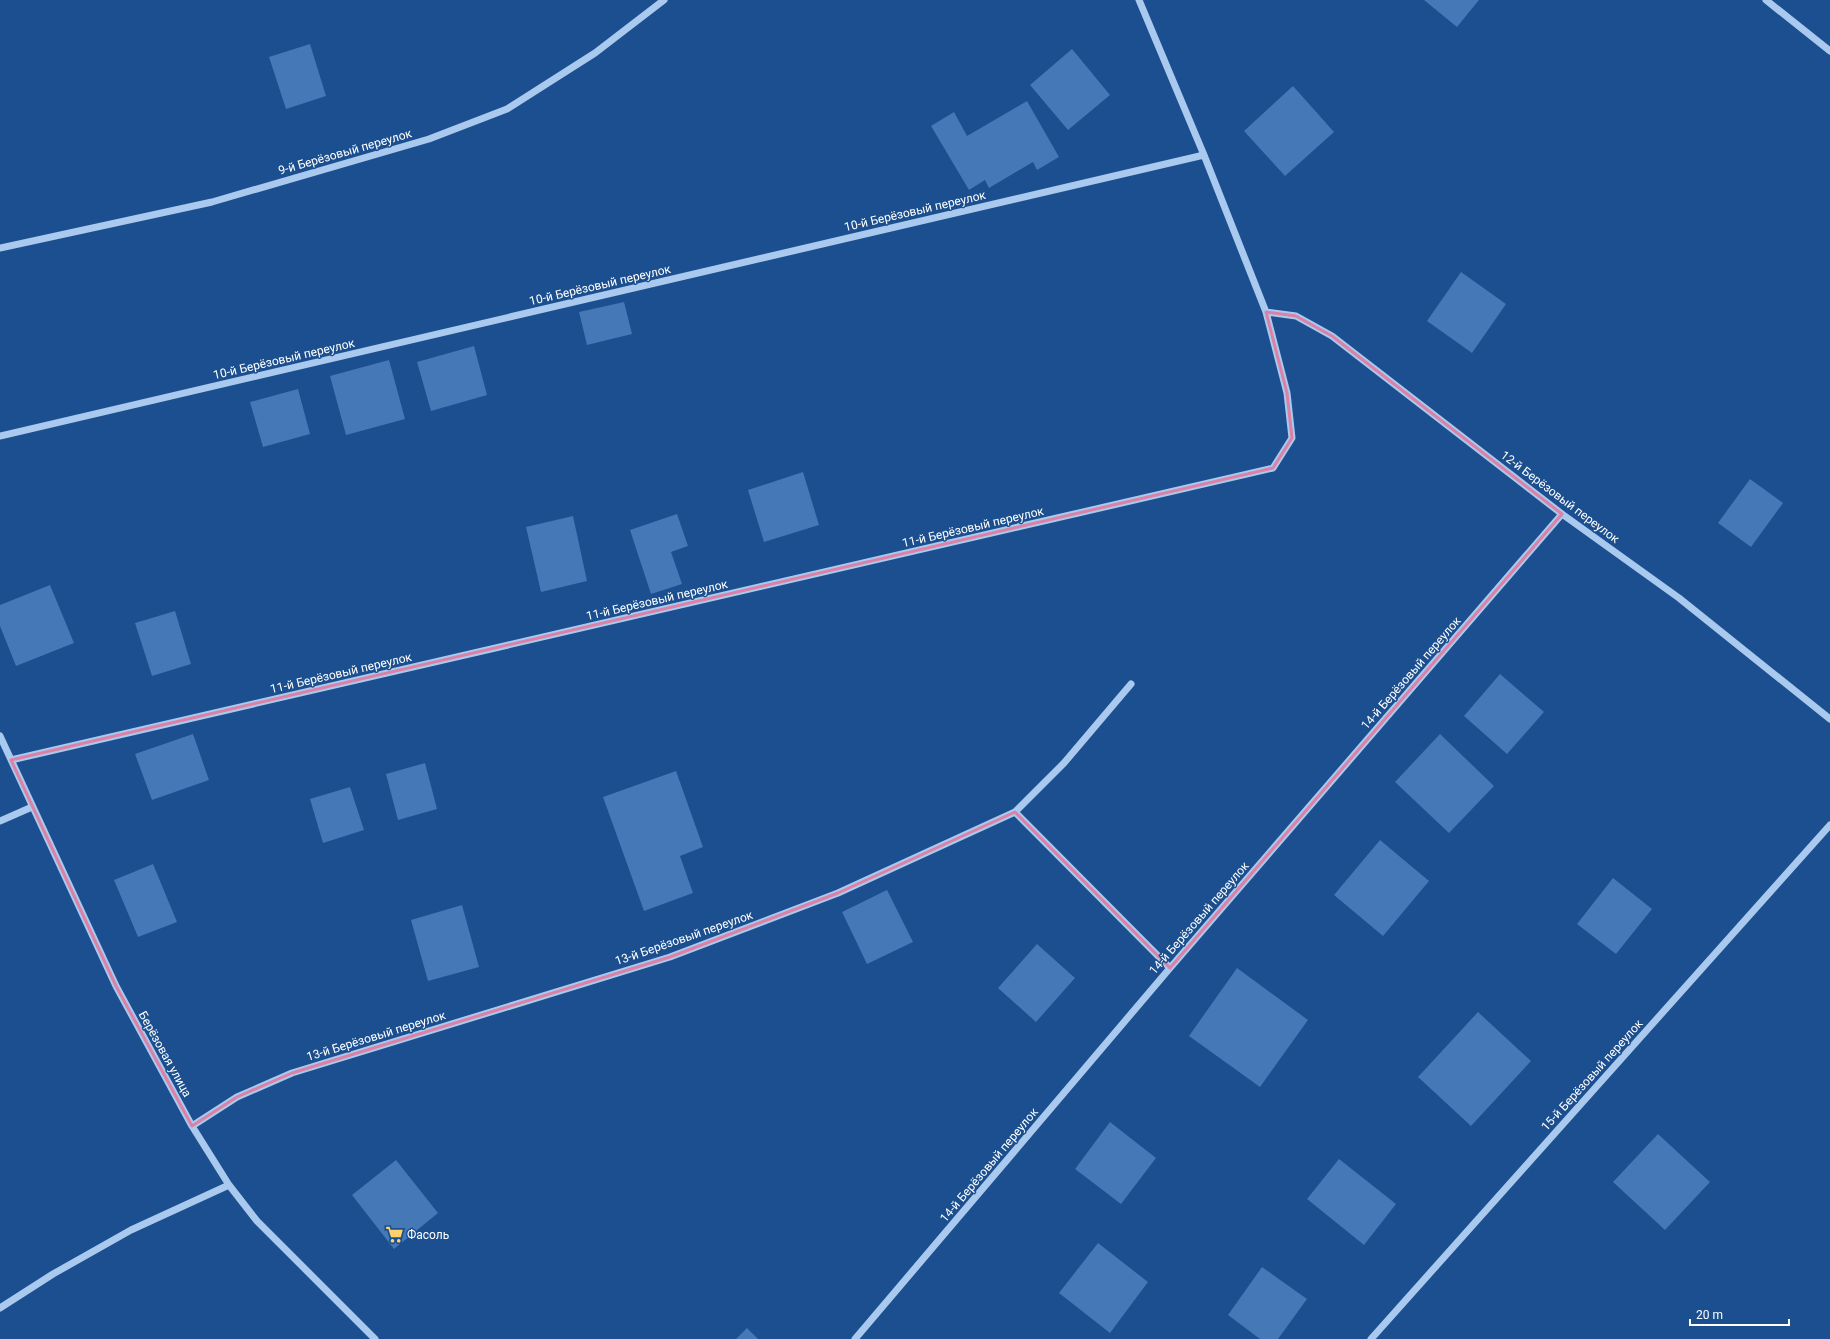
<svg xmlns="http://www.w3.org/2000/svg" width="1830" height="1339" font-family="Roboto,sans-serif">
<rect width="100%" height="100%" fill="#1b4f8f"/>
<path fill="#4478b7" d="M 1424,0 L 1479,0 L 1457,27 Z
M 310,44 L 326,96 L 286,109 L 269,57 Z
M 1072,49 L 1110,95 L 1068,130 L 1030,85 Z
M 1293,86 L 1334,132 L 1285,176 L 1244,131 Z
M 1027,101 L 1059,157 L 1037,170 L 1033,162 L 989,188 L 985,180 L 969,190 L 931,126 L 954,112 L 967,136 Z
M 1461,272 L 1506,304 L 1472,353 L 1427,321 Z
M 624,302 L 632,334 L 587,345 L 579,312 Z
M 474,346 L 487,395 L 431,411 L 417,362 Z
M 389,360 L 405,419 L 346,435 L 330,376 Z
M 298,389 L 310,434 L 263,447 L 250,402 Z
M 803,472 L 819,525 L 764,542 L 748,490 Z
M 1750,479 L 1783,503 L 1751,547 L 1718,523 Z
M 677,514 L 688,546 L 671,552 L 682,584 L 651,594 L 630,530 Z
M 573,516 L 587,581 L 541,592 L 526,527 Z
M 50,585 L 74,643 L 16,666 L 0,626 L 0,605 Z
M 175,611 L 191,664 L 152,676 L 135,623 Z
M 1500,674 L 1544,712 L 1507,754 L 1464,716 Z
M 193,734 L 209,780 L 152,800 L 135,754 Z
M 1440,734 L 1494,786 L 1449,833 L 1395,782 Z
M 425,763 L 437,809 L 398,820 L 386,774 Z
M 676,771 L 703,847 L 680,856 L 693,893 L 644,911 L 603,797 Z
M 350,787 L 364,830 L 323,843 L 310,799 Z
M 1380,840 L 1429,881 L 1383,936 L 1334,895 Z
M 153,864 L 177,922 L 138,937 L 114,880 Z
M 1613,878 L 1652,909 L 1616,954 L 1577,924 Z
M 887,890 L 913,942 L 867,964 L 842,912 Z
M 462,905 L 479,967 L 428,981 L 411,920 Z
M 1037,944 L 1075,978 L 1036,1022 L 998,988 Z
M 1237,968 L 1308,1020 L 1260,1087 L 1189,1036 Z
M 1478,1012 L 1531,1061 L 1471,1126 L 1418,1077 Z
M 1110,1122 L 1156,1158 L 1121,1204 L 1075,1169 Z
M 1658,1134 L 1710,1182 L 1665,1230 L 1613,1182 Z
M 1339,1159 L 1396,1204 L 1364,1245 L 1307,1199 Z
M 396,1160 L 438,1213 L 394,1249 L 352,1195 Z
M 1098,1243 L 1148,1282 L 1110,1333 L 1059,1293 Z
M 1262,1267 L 1307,1299 L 1278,1339 L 1260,1339 L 1228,1315 Z
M 747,1328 L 758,1339 L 736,1339 Z"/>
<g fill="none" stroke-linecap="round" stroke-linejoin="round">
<path stroke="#a9c9ee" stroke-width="7" d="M 1766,0 L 1830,51
M 0,248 L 212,202 L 429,139 L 507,109 L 595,53 L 664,0
M 1266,312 L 1296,316 L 1332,336 L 1562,514 L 1679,598 L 1830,719
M 0,436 L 1204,155
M 0,736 L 116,986 L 192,1126 L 229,1185 L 257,1221 L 375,1339
M 11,760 L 1273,468 L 1292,438 L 1287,393 L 1266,312 L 1204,155 L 1139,0
M 1015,812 L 1170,968
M 0,821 L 32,807
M 192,1126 L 237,1097 L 292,1073 L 670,957 L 838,893 L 1015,812 L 1064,763 L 1131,684
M 0,1308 L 53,1274 L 131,1230 L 229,1185
M 855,1339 L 1170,968 L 1562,514
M 1371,1339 L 1830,825"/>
</g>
<path fill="none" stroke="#dd80a5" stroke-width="3" stroke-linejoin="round" d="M 1266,312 L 1296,316 L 1332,336 L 1562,514 L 1170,968 L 1015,812 L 838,893 L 670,957 L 292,1073 L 237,1097 L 192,1126 L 116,986 L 11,760 L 1273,468 L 1292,438 L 1287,393 Z"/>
<defs>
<symbol id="supermarket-bare" viewBox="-9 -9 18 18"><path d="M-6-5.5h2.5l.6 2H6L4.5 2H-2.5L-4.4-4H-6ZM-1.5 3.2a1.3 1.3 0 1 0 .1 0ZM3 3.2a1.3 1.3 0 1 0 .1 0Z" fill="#ffd166" stroke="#1b4f8f" stroke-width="2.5" paint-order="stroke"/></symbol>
</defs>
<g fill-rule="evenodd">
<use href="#supermarket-bare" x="382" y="1222" width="25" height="25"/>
</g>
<g text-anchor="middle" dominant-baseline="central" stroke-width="3" stroke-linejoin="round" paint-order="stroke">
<g font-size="12" fill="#fff" stroke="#1b4f8f">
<text transform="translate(345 152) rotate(-16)">9-й Берёзовый переулок</text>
<text transform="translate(915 211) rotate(-13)">10-й Берёзовый переулок</text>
<text transform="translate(600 285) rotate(-13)">10-й Берёзовый переулок</text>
<text transform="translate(284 359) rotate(-13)">10-й Берёзовый переулок</text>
<text transform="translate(1560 497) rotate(37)">12-й Берёзовый переулок</text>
<text transform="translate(973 527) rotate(-13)">11-й Берёзовый переулок</text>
<text transform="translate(657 600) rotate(-13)">11-й Берёзовый переулок</text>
<text transform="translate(341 673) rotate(-13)">11-й Берёзовый переулок</text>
<text transform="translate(1411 673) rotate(-49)">14-й Берёзовый переулок</text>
<text transform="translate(1199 918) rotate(-49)">14-й Берёзовый переулок</text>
<text transform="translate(684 938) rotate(-19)">13-й Берёзовый переулок</text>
<text transform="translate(376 1036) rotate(-17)">13-й Берёзовый переулок</text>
<text transform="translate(165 1054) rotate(61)">Берёзовая улица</text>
<text transform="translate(1592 1075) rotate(-48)">15-й Берёзовый переулок</text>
<text transform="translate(989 1165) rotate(-50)">14-й Берёзовый переулок</text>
</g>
<g font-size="12" fill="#fff" stroke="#1b4f8f" text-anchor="start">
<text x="407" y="1235">Фасоль</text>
</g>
</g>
<path d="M1690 1319v6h99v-6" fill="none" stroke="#ffffff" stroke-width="2"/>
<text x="1696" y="1319" font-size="12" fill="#ffffff" stroke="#1b4f8f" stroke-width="3" paint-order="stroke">20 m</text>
</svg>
